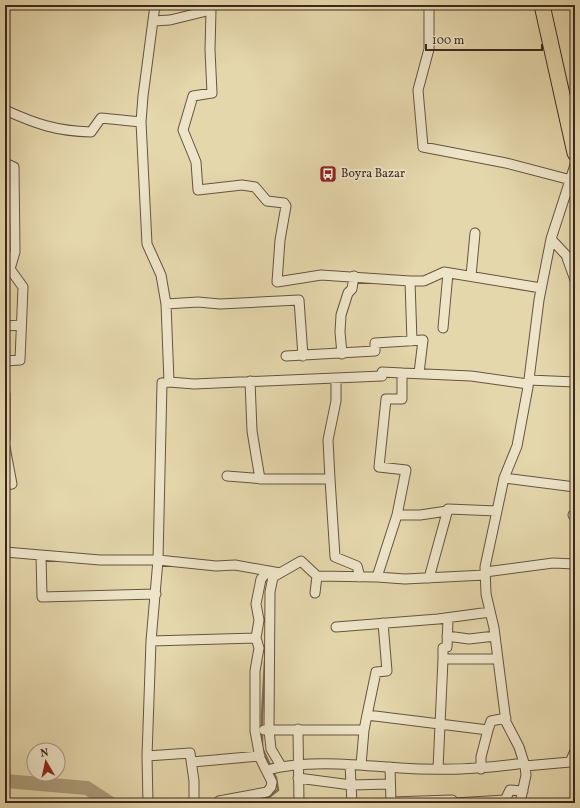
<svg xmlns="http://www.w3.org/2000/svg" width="580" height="808" font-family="Vollkorn,serif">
<rect width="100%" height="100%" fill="#e5d7ac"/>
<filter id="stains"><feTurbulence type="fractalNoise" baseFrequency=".005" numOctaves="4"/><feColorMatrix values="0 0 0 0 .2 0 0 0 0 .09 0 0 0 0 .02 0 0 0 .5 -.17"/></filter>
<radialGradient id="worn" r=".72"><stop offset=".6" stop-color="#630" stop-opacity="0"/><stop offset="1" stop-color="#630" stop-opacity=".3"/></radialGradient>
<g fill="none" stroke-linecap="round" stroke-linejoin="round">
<path stroke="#7f6e55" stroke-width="2.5" d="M 238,803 L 269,797 L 278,790 L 276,778 L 262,748 L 262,716 L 265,661"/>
<path stroke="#ac9c7b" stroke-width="14" d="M 5,781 L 87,788 L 110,803"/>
<defs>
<path id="street" d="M 429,5 L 429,49 L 418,90 L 423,147 L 506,163 L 571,180
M 154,21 L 170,20 L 211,10 L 210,50 L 212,93 L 193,96 L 183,130 L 196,162 L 198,190 L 242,185 L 255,187 L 267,201 L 284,203 L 286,206 L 280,240 L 277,282 L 321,275 L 410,281 L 412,341
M 5,110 C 36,124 56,131 91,132 L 101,118 L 141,122
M 5,163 L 14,167 L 15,252 L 10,269 L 23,287 L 20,360 L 5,361
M 551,239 L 566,255 L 575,280
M 471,276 L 475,233
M 410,281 L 424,281 L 444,272 L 541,288
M 166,304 L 198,302 L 220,304 L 299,300 L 303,356
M 5,326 L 21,325
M 443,328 L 448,273
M 342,354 L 340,332 L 341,315 L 348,293 L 352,289 L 354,276
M 286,356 L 375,351 L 375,343 L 423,340 L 419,373
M 402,373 L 471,376 L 528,384
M 529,380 L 575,382
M 250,381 L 252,431 L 260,479
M 5,394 L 5,439
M 5,447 L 12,484 L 5,485
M 227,476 L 264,479 L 330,479 L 335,557 L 357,566 L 360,577
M 504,478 L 575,487
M 330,479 L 328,440 L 336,401 L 336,378
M 397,515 L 420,515 L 447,511
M 573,515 L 575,515
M 5,552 L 100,560 L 158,560 L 216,566 L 235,565 L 280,573 L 301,561 L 317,576 L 377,577 L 397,515 L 406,470 L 379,467 L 386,399 L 402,399 L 402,373 L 382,372 L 382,376 L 194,384 L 169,382
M 41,555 L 42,597 L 156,594
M 485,572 L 553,563 L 575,564
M 280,573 L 273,577 L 270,592 L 269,730 L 271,749 L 281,766
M 377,577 L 405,579 L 485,575
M 429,578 L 448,509 L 497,511
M 315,593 L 317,576
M 336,627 L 438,619 L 490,612
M 447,636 L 469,639 L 495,636
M 256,638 L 259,620 L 256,604 L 261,579 L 268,571
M 151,641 L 256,638 L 259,648 L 255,671 L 255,731 L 260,758 L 272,782 L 271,787 L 267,792 L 219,801 L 216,803
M 443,659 L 443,648 L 447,647 L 448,618
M 367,715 L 376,672 L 387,671 L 383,623
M 298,729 L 299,803
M 264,730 L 364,730 L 361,765
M 364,730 L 367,715 L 488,730 L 491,721 L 506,718
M 147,756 L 190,753 L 194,781 L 194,803
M 192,762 L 260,756
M 350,765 L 352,803
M 525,766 L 570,762 L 575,751
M 390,767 L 391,803
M 438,769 L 443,659 L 498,659
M 481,769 L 481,757 L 488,730
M 267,770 C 306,759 360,765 400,768 C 442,771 483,769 524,763
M 298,778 L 351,785 L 390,784
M 391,802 L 452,800 L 455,803
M 148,803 L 147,756 L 151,641 L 158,560 L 162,383 L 169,382 L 166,304 L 161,275 L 147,244 L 141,122 L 143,96 L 155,5
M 455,803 L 505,800 L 510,790 L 523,791
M 520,803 L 526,775 L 525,766 L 519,747 L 506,722 L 494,628 L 486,594 L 485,567 L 504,478 L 517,446 L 528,387 L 539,300 L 551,239 L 575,165"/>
<path id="primary" d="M 542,5 L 575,153"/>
</defs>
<use href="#street" stroke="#66543f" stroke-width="11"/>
<use href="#primary" stroke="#3c281b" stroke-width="17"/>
<use href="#street" stroke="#eee5c9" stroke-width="9"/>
<use href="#primary" stroke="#e5d7ac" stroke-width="15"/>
</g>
<defs>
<symbol id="bus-square" viewBox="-11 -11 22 22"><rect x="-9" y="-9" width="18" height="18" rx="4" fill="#8f2418" stroke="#eee5c9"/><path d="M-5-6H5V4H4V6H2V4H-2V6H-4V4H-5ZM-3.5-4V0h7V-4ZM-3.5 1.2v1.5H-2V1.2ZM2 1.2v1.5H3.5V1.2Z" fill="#fff"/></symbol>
</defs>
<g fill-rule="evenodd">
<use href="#bus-square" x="318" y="164" width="20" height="20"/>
</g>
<g text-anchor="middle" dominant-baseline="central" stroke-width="4" stroke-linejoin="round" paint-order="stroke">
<g font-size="12" fill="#3c281b" stroke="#eee5c9" text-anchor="start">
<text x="341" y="174">Boyra Bazar</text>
</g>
</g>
<rect width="580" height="808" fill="none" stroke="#e5d7ac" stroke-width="20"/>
<rect x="6" y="6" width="568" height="796" fill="none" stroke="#3c281b" stroke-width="2"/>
<rect x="10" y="10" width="560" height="788" fill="none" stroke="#3c281b"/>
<g transform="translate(46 762) rotate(351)"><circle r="19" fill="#eee5c9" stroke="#a79983"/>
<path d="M0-3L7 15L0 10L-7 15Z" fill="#8f2418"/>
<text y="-6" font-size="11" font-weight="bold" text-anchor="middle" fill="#3c281b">N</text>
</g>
<path d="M426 44v6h116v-6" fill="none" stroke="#3c281b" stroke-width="2"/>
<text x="432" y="44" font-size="12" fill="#3c281b" stroke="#eee5c9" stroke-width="3" paint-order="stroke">100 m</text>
<rect width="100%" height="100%" filter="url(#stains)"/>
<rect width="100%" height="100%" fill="url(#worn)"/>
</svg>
